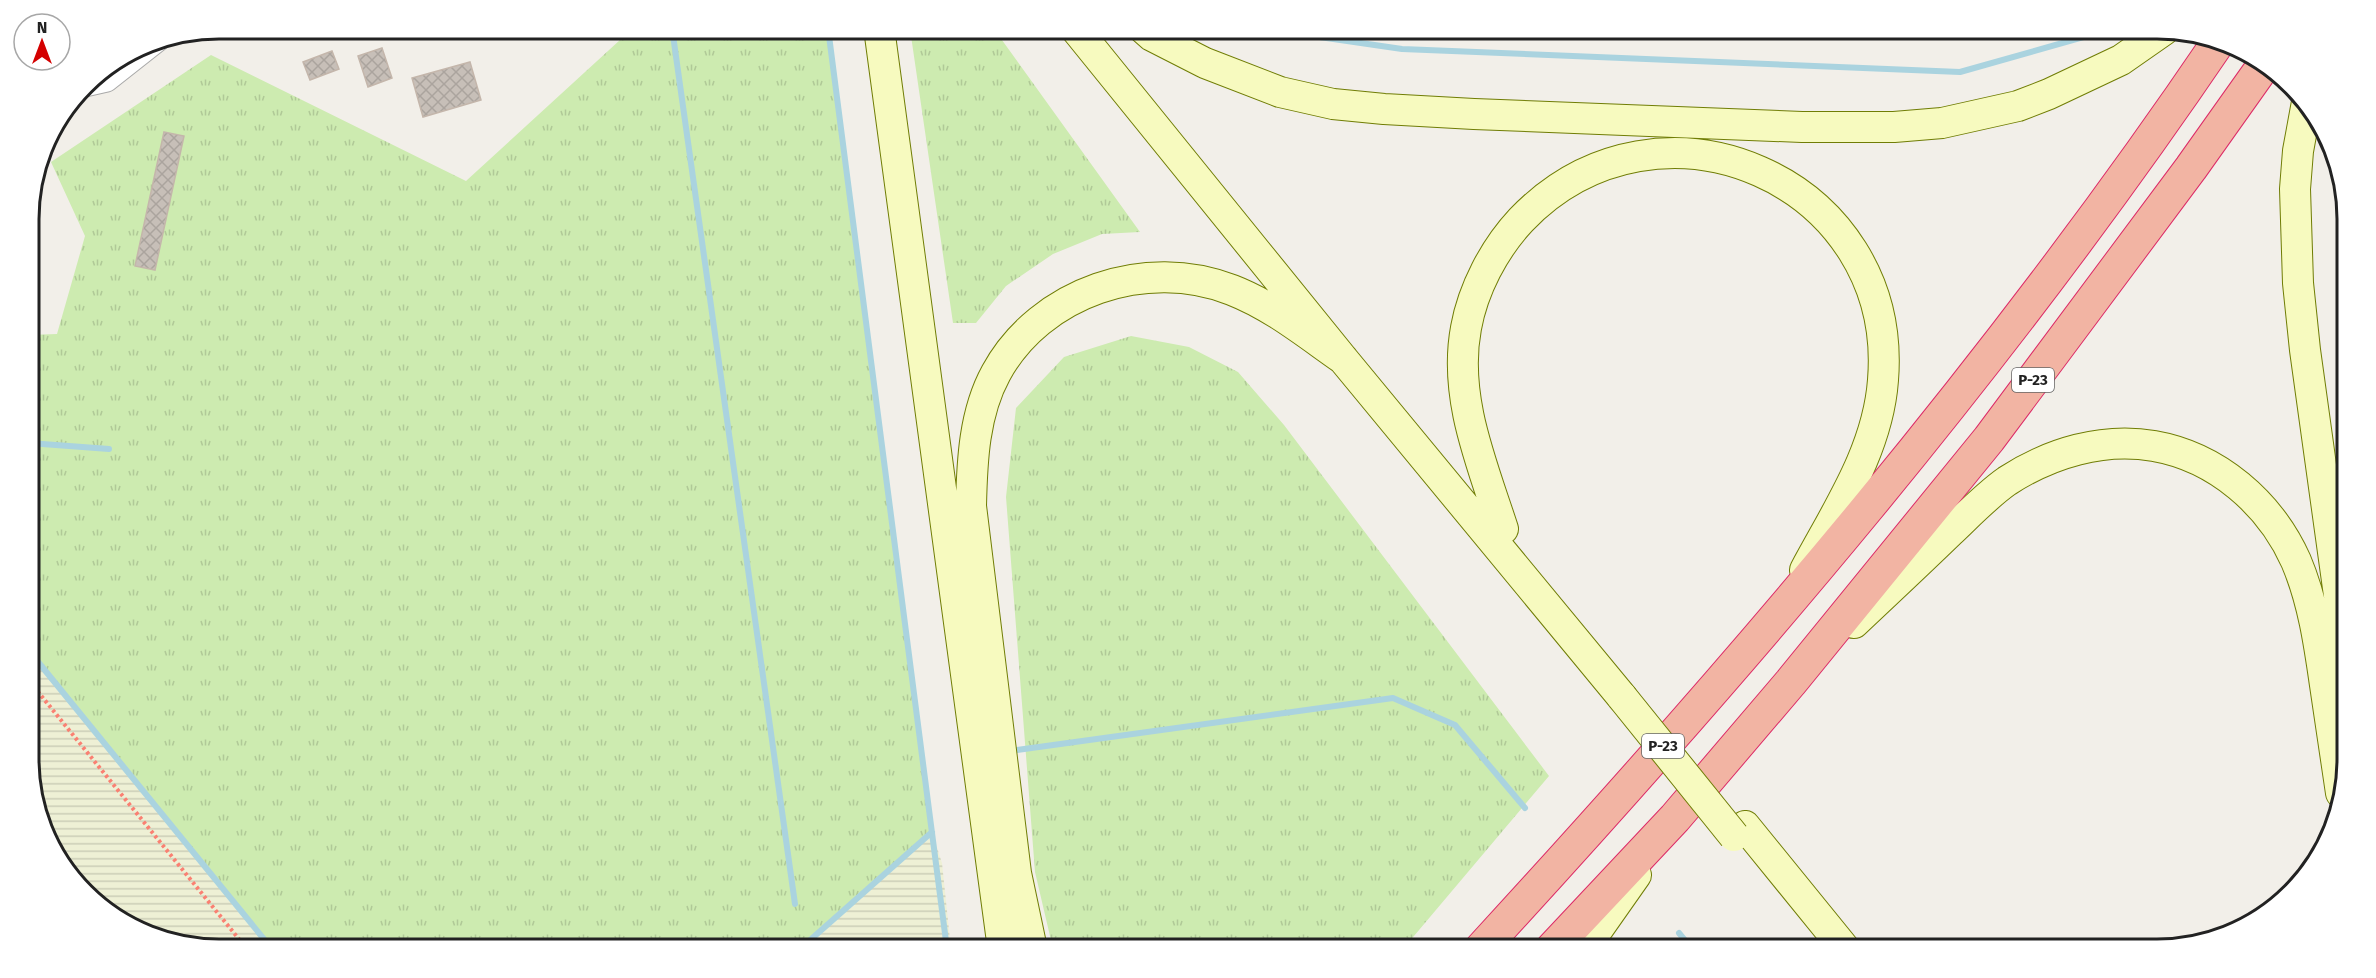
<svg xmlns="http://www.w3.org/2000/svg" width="2376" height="978" font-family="'Fira Sans',sans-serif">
<defs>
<pattern id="farmland-rules" width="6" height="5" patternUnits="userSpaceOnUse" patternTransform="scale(1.5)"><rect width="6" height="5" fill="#eef0d5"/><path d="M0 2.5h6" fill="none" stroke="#ccceb7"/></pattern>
<pattern id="grass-tufts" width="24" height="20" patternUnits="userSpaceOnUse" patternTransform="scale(1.5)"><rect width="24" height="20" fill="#cdebb0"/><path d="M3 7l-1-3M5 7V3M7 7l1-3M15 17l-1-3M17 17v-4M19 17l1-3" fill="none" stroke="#b0c997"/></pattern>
<pattern id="building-cross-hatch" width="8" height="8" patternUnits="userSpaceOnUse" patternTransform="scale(1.5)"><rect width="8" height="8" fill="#c7bfb8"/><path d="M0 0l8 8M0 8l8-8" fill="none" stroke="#aba49e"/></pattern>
</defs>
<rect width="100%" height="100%" fill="#f2efe9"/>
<path fill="url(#farmland-rules)" d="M 30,652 L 272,949 L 219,949 L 146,935 L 68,875 L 30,784 Z
M 932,832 L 942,863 L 951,949 L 800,949 Z"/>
<path fill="url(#grass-tufts)" d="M 632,29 L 828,29 L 932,832 L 800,949 L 272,949 L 30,652 L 29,335 L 57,334 L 85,236 L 51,162 L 211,55 L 466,181 Z
M 910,29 L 994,29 L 1140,232 L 1102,234 L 1053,254 L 1006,286 L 976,323 L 953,323 Z
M 1131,336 L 1189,347 L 1238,372 L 1284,425 L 1549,776 L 1403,949 L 1053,949 L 1035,872 L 1006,497 L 1016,408 L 1064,357 Z"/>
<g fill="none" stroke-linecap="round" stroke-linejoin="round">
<path stroke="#aad3df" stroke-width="6" d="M 672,28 L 795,904
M 828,28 L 947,949
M 1281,28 L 1299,34 L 1402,49 L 1960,72 L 2101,32 L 2105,28
M 29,443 L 109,449
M 30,652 L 272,949
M 1017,750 L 1393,698 L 1455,725 L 1525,808
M 1679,933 L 1692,949
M 800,949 L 932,832"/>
</g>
<path fill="url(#building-cross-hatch)" stroke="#c4b6ab" stroke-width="1.5" d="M 382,48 L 392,78 L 368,87 L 358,56 Z
M 332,51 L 339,69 L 310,80 L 303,62 Z
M 470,62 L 481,100 L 423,117 L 412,78 Z
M 164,132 L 184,136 L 155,270 L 135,266 Z"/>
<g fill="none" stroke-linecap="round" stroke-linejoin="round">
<defs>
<path id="minor" d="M 85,86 L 107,81 L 159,40"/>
<path id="secondary" d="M 879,28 L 1003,949
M 1075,28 L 1343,359 L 1622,697
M 1143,28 L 1152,36 L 1205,63 L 1280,92 L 1333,104 L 1384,109 L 1474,114 L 1802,127 L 1894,127 L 1942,123 L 2018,106 L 2049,94 L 2121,60 L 2164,30
M 2307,102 L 2298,151 L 2295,189 L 2298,283 L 2305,350 L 2347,653
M 1503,529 C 1482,464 1453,397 1466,328 C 1473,289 1494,249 1521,220 C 1659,76 1899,181 1883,380 C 1878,450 1837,510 1805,570
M 1854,623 C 1886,593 1918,563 1950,532 C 1968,515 1987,495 2007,481 C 2050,453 2103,437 2154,446 C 2217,457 2270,503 2296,561 C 2313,601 2319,643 2325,685 C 2330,721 2336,757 2341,793
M 1745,826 L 1845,949
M 1032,949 L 1016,873 L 971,506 C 972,461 974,413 996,373 C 1040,292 1146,256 1232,290 C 1273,306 1307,334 1343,359
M 1584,949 L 1636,875"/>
<path id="trunk" d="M 1481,949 C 1745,662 2000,364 2219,41
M 1552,949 L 1675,818 L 1791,682 L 1989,439 L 2191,168 L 2262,68"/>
</defs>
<use href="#minor" stroke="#a9a9a9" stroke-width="23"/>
<use href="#secondary" stroke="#707d05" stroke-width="32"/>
<use href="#trunk" stroke="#dc2a67" stroke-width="35"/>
<path stroke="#fa8072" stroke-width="4" stroke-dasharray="3 3" stroke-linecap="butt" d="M 30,682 L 247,949"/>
<use href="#minor" stroke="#fff" stroke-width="21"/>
<use href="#secondary" stroke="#f7fabf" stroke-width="30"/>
<use href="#trunk" stroke="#f2b4a3" stroke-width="33"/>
<defs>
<path id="secondary-bridge" d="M 1622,697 L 1734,836"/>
</defs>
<use href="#secondary-bridge" stroke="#707d05" stroke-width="32" stroke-linecap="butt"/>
<use href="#secondary-bridge" stroke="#f7fabf" stroke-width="30"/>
</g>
<g text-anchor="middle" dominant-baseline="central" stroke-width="6" stroke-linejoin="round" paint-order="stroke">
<g fill="#fff" stroke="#646464" stroke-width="1.5">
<rect x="2012" y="368" width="42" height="24" rx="4.5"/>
<rect x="1642" y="734" width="42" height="24" rx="4.5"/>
</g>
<g font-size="15" font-weight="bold" fill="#222">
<text x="2033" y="380">Р-23</text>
<text x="1663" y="746">Р-23</text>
</g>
</g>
<path d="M0 0H2376V978H0ZM219 39H2157A180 180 0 0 1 2337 219V759A180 180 0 0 1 2157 939H219A180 180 0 0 1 39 759V219A180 180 0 0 1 219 39Z" fill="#fff" fill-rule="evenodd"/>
<path fill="none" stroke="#222" stroke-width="3" d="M219 39H2157A180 180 0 0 1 2337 219V759A180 180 0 0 1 2157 939H219A180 180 0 0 1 39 759V219A180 180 0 0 1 219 39Z"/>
<g transform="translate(42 42)"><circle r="28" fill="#ffffff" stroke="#a7a7a7" stroke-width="1.5"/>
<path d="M0-4.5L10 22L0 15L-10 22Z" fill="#d40000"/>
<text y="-9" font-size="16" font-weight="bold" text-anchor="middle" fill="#222222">N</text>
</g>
</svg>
